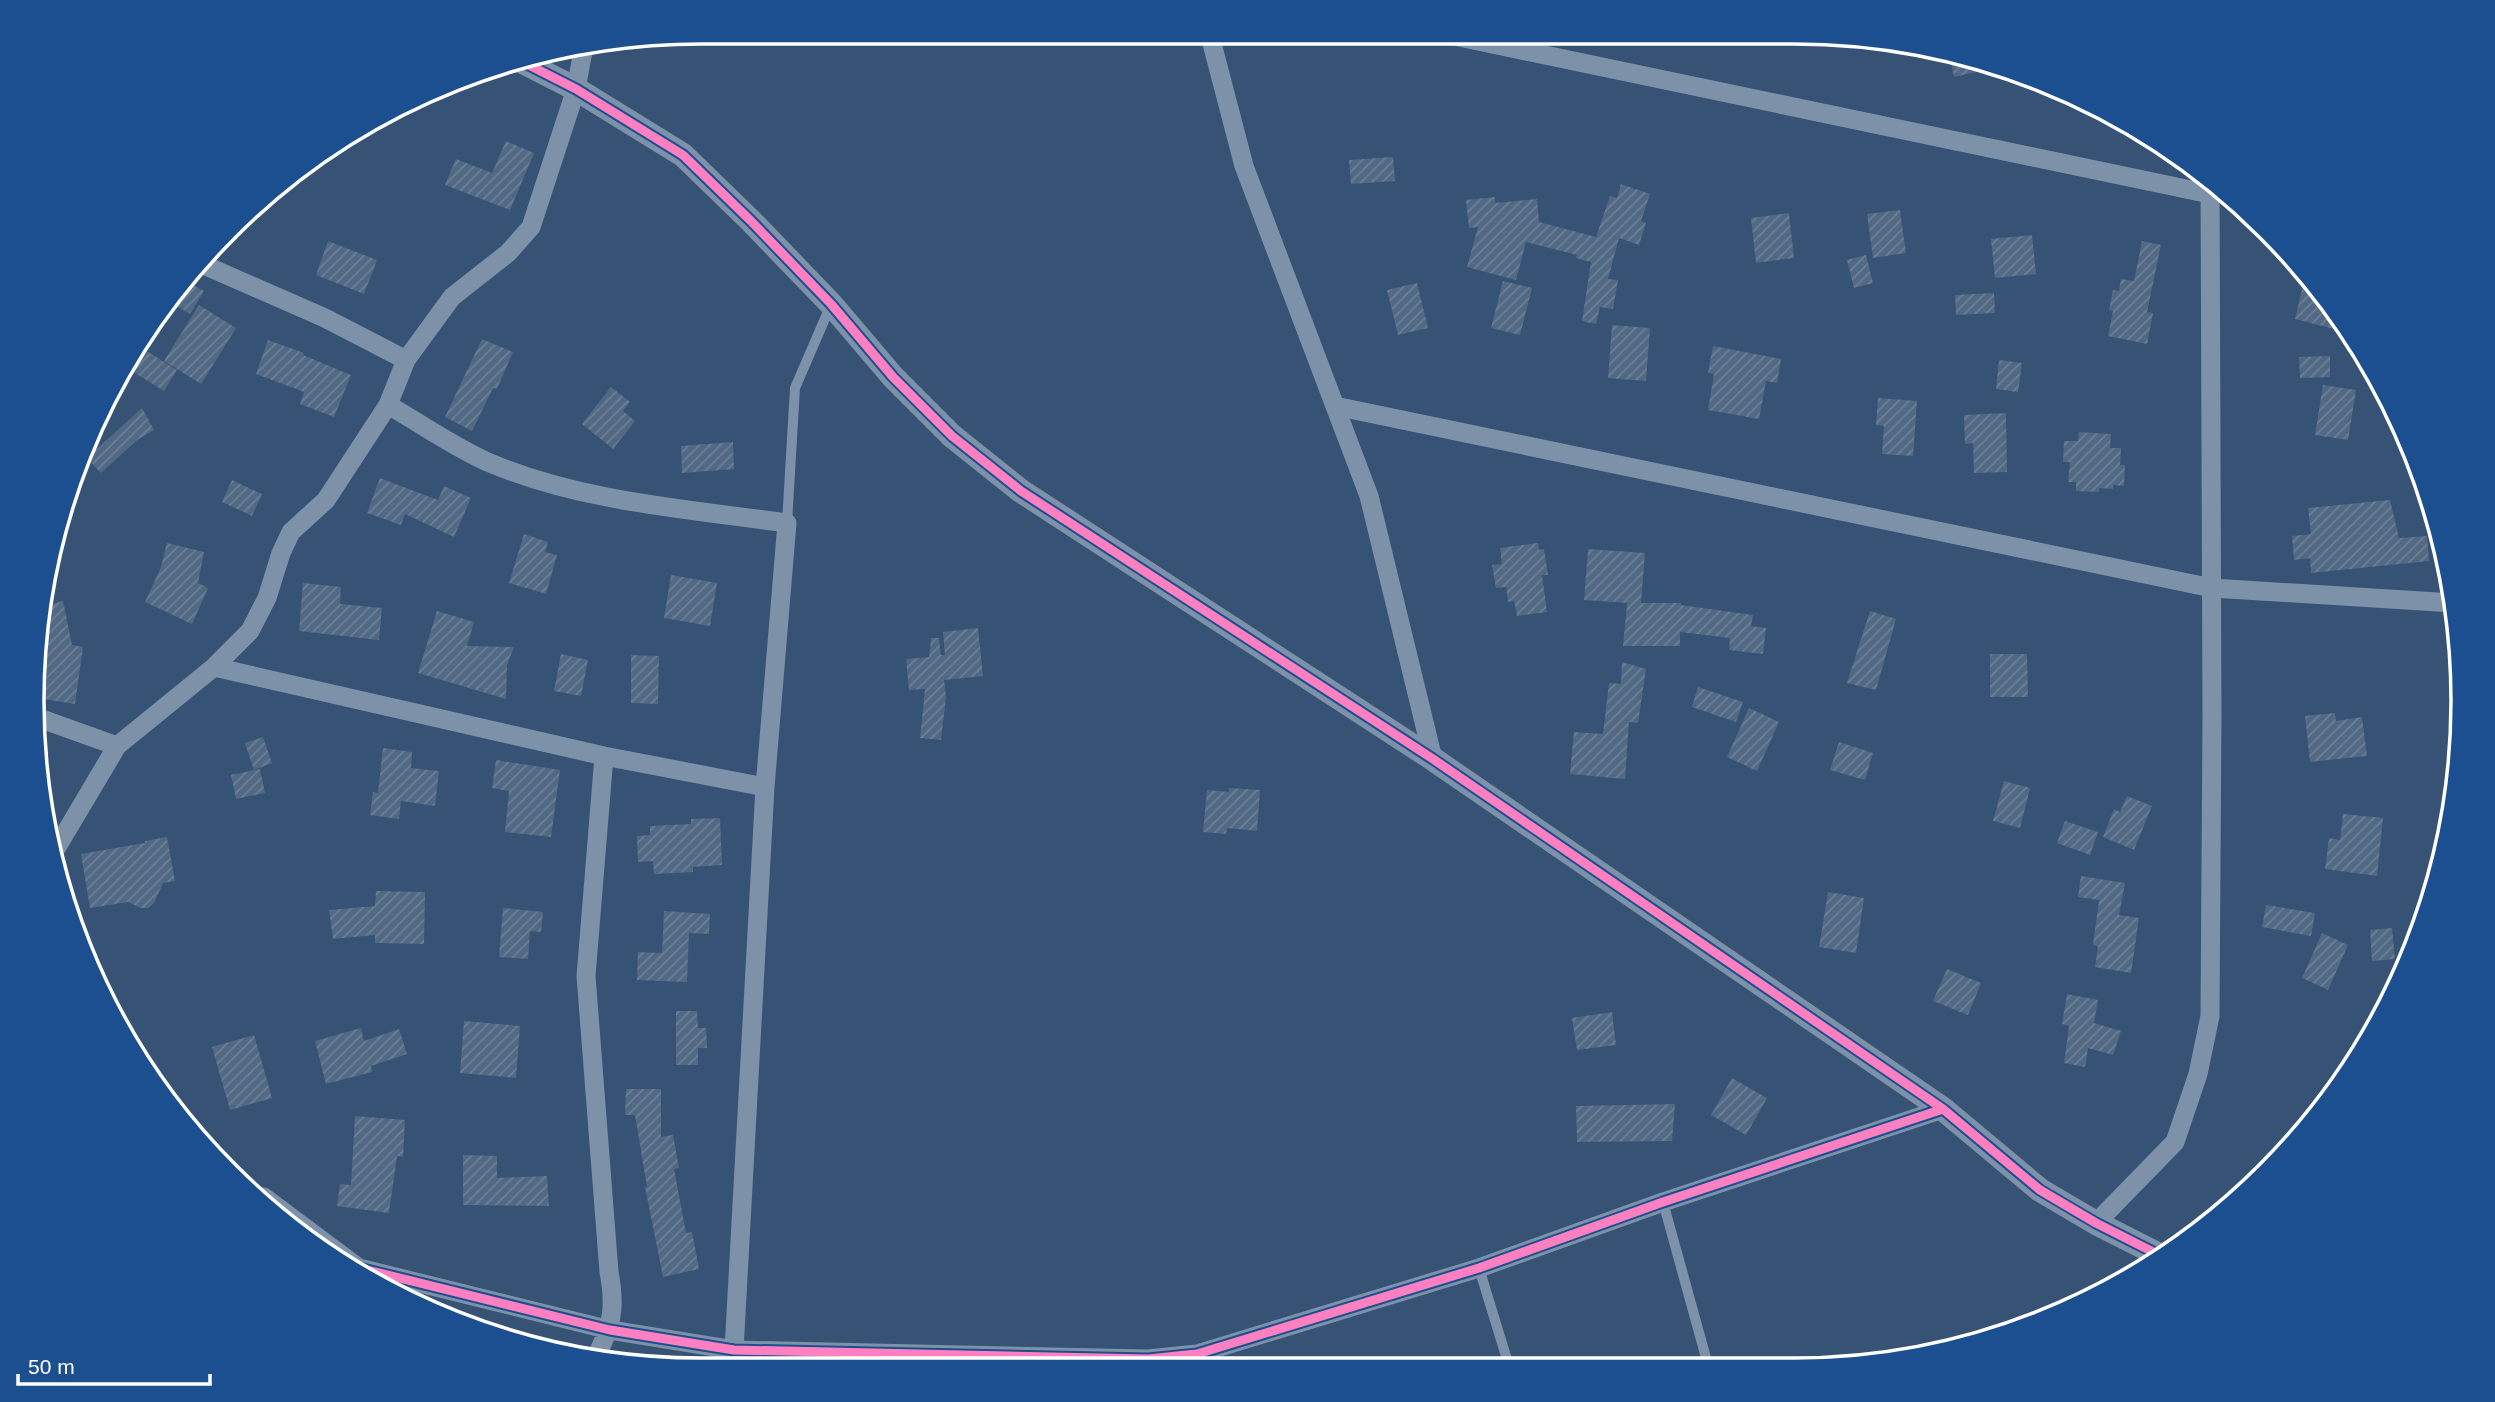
<svg xmlns="http://www.w3.org/2000/svg" width="2495" height="1402" font-family="Helvetica,sans-serif">
<defs>
<pattern id="building-hatch" width="6" height="6" patternUnits="userSpaceOnUse" patternTransform="scale(1.75)"><rect width="6" height="6" fill="#526984"/><path d="M-1 1l2-2M0 6l6-6M5 7l2-2" fill="none" stroke="#6c8096"/></pattern>
</defs>
<rect width="100%" height="100%" fill="#365274"/>
<path fill="url(#building-hatch)" d="M 1949,51 L 1968,54 L 1999,67 L 1954,77 Z
M 506,141 L 534,153 L 510,210 L 445,185 L 456,159 L 492,173 Z
M 1393,157 L 1395,181 L 1351,184 L 1349,160 Z
M 1621,184 L 1650,194 L 1641,221 L 1646,223 L 1639,245 L 1619,238 L 1608,279 L 1618,280 L 1613,309 L 1600,307 L 1596,324 L 1582,321 L 1591,262 L 1576,258 L 1577,255 L 1526,242 L 1516,280 L 1467,267 L 1478,227 L 1469,228 L 1466,200 L 1495,197 L 1495,203 L 1537,199 L 1539,222 L 1596,237 L 1610,196 L 1617,198 Z
M 1900,210 L 1906,253 L 1873,258 L 1867,214 Z
M 1789,213 L 1794,258 L 1756,263 L 1751,218 Z
M 2032,235 L 2036,274 L 1995,278 L 1991,239 Z
M 328,241 L 377,260 L 364,294 L 316,275 Z
M 2142,241 L 2161,245 L 2147,312 L 2153,313 L 2147,344 L 2108,336 L 2113,311 L 2109,310 L 2113,290 L 2119,291 L 2121,279 L 2134,281 Z
M 1866,255 L 1873,283 L 1854,288 L 1847,260 Z
M 2306,273 L 2325,294 L 2350,333 L 2295,319 Z
M 1503,281 L 1532,288 L 1520,335 L 1491,328 Z
M 188,282 L 204,291 L 190,314 L 170,302 Z
M 1417,283 L 1428,328 L 1398,335 L 1387,290 Z
M 1994,293 L 1995,313 L 1956,315 L 1955,295 Z
M 199,305 L 236,328 L 201,384 L 164,361 Z
M 1612,325 L 1650,328 L 1646,381 L 1608,378 Z
M 482,339 L 513,352 L 497,389 L 493,388 L 472,431 L 445,417 Z
M 268,340 L 304,353 L 303,355 L 351,375 L 334,417 L 300,404 L 304,392 L 256,374 Z
M 137,345 L 177,370 L 164,391 L 127,368 Z
M 1713,346 L 1781,359 L 1777,383 L 1766,381 L 1759,419 L 1708,410 L 1714,374 L 1708,373 Z
M 2330,356 L 2330,377 L 2300,378 L 2299,357 Z
M 1999,360 L 2022,363 L 2018,392 L 1996,389 Z
M 2323,385 L 2356,390 L 2348,440 L 2315,435 Z
M 611,387 L 630,402 L 623,411 L 635,421 L 613,449 L 582,424 Z
M 1878,398 L 1917,401 L 1913,456 L 1882,454 L 1884,426 L 1876,425 Z
M 142,408 L 154,430 L 137,440 L 101,473 L 87,458 Z
M 2006,413 L 2007,472 L 1974,473 L 1973,443 L 1965,444 L 1964,415 Z
M 2079,432 L 2111,434 L 2110,448 L 2121,448 L 2120,465 L 2125,465 L 2124,486 L 2113,485 L 2113,489 L 2099,488 L 2099,492 L 2076,491 L 2076,482 L 2068,482 L 2070,462 L 2063,462 L 2064,441 L 2078,441 Z
M 733,442 L 734,469 L 682,473 L 681,446 Z
M 380,478 L 438,500 L 444,486 L 471,498 L 454,537 L 405,514 L 401,525 L 367,513 Z
M 232,480 L 262,494 L 252,516 L 222,502 Z
M 2390,500 L 2399,538 L 2427,536 L 2429,561 L 2311,573 L 2310,558 L 2294,560 L 2292,536 L 2311,534 L 2308,508 Z
M 524,534 L 548,542 L 545,552 L 557,555 L 546,594 L 509,583 Z
M 167,543 L 204,552 L 198,583 L 208,588 L 192,624 L 145,602 L 161,567 Z
M 1538,543 L 1539,550 L 1544,549 L 1548,575 L 1542,575 L 1547,612 L 1517,616 L 1514,601 L 1508,602 L 1506,587 L 1496,588 L 1492,565 L 1502,564 L 1500,548 Z
M 1588,549 L 1645,553 L 1641,603 L 1681,603 L 1681,605 L 1753,615 L 1751,626 L 1766,628 L 1763,654 L 1729,650 L 1730,638 L 1680,632 L 1680,646 L 1623,646 L 1627,603 L 1584,600 Z
M 671,575 L 717,583 L 710,626 L 664,618 Z
M 303,583 L 341,587 L 340,604 L 382,608 L 379,640 L 299,631 Z
M 63,601 L 72,645 L 83,647 L 75,704 L 37,698 L 47,605 Z
M 437,611 L 474,622 L 467,646 L 514,647 L 507,665 L 506,699 L 418,673 Z
M 1870,611 L 1896,619 L 1876,690 L 1847,683 Z
M 978,628 L 983,676 L 944,680 L 946,697 L 941,740 L 920,738 L 925,689 L 909,690 L 906,659 L 929,657 L 931,638 L 939,638 L 941,655 L 945,655 L 943,632 Z
M 561,654 L 588,660 L 581,696 L 554,691 Z
M 1990,654 L 2027,654 L 2028,697 L 1990,697 Z
M 631,655 L 659,656 L 658,704 L 631,703 Z
M 1622,662 L 1646,669 L 1638,723 L 1629,722 L 1625,779 L 1570,774 L 1574,732 L 1603,734 L 1609,683 L 1621,684 Z
M 1698,687 L 1743,702 L 1736,722 L 1692,707 Z
M 1749,708 L 1779,722 L 1757,771 L 1727,757 Z
M 2335,713 L 2336,721 L 2362,717 L 2367,756 L 2310,762 L 2305,716 Z
M 263,737 L 272,763 L 254,770 L 245,743 Z
M 1839,742 L 1873,753 L 1865,780 L 1830,770 Z
M 383,748 L 412,752 L 411,768 L 439,771 L 435,806 L 401,801 L 399,819 L 370,815 L 373,792 L 378,793 Z
M 496,760 L 560,770 L 551,837 L 505,832 L 509,791 L 492,788 Z
M 260,769 L 265,793 L 236,799 L 231,775 Z
M 2004,781 L 2030,788 L 2020,828 L 1993,821 Z
M 1229,788 L 1260,790 L 1257,831 L 1227,828 L 1226,834 L 1203,832 L 1207,790 L 1229,792 Z
M 2127,796 L 2152,806 L 2134,850 L 2103,837 L 2114,809 L 2120,812 Z
M 2343,814 L 2383,818 L 2377,876 L 2325,869 L 2329,838 L 2340,840 Z
M 720,818 L 722,865 L 693,867 L 693,872 L 654,874 L 653,861 L 638,862 L 637,836 L 650,835 L 650,826 L 691,824 L 691,819 Z
M 2065,821 L 2098,832 L 2090,855 L 2057,843 Z
M 167,837 L 175,881 L 163,883 L 154,903 L 148,908 L 141,908 L 128,902 L 90,908 L 81,854 L 145,843 L 145,841 Z
M 2081,876 L 2125,883 L 2119,915 L 2139,918 L 2131,973 L 2095,967 L 2098,946 L 2093,945 L 2099,900 L 2078,897 Z
M 376,891 L 425,892 L 424,944 L 375,943 L 375,935 L 333,939 L 329,910 L 375,906 Z
M 1828,892 L 1864,898 L 1856,953 L 1819,947 Z
M 2266,905 L 2315,913 L 2311,936 L 2262,927 Z
M 503,908 L 543,912 L 541,932 L 530,931 L 528,959 L 499,957 Z
M 664,911 L 710,914 L 709,934 L 689,933 L 687,982 L 637,980 L 638,952 L 662,953 Z
M 2392,928 L 2395,959 L 2372,961 L 2370,930 Z
M 2322,933 L 2348,945 L 2328,990 L 2302,978 Z
M 1947,969 L 1981,983 L 1968,1015 L 1933,1001 Z
M 2067,994 L 2098,1000 L 2094,1023 L 2121,1031 L 2113,1055 L 2088,1048 L 2085,1067 L 2064,1063 L 2069,1026 L 2062,1024 Z
M 676,1011 L 697,1011 L 698,1028 L 706,1028 L 707,1048 L 698,1048 L 698,1065 L 676,1065 Z
M 1612,1012 L 1616,1045 L 1577,1050 L 1572,1018 Z
M 464,1021 L 520,1026 L 516,1078 L 460,1073 Z
M 361,1028 L 364,1041 L 399,1029 L 407,1054 L 371,1066 L 372,1072 L 326,1084 L 315,1041 Z
M 254,1035 L 272,1098 L 230,1110 L 212,1047 Z
M 1732,1078 L 1767,1098 L 1746,1135 L 1711,1115 Z
M 626,1089 L 661,1089 L 661,1137 L 673,1135 L 679,1168 L 674,1169 L 686,1233 L 692,1232 L 699,1269 L 663,1277 L 645,1187 L 647,1187 L 635,1115 L 625,1115 Z
M 1675,1104 L 1672,1141 L 1577,1142 L 1576,1106 Z
M 355,1116 L 405,1120 L 403,1157 L 397,1156 L 389,1213 L 337,1206 L 340,1184 L 351,1185 Z
M 463,1155 L 497,1156 L 497,1178 L 547,1176 L 549,1206 L 463,1205 Z"/>
<g fill="none" stroke-linecap="round" stroke-linejoin="round">
<path stroke="#7d92a8" stroke-width="10" d="M 787,523 L 795,388 L 830,307
M 1663,1202 L 1708,1365
M 1479,1268 L 1509,1366"/>
<path stroke="#7d92a8" stroke-width="19" d="M 1209,32 L 1244,166 L 1369,496 L 1433,759
M 1435,32 L 2210,194
M 204,265 L 325,318 L 406,360
M 388,405 C 420,423 455,448 490,463 C 583,502 688,509 787,523 L 765,787 L 734,1350
M 1335,406 L 2212,588 L 2453,603
M 214,667 L 604,756 L 765,787
M 36,717 L 117,746
M 57,847 L 117,746 L 214,667 L 250,631 L 267,598 L 281,553 L 291,532 L 326,500 L 388,405 L 406,360 L 452,297 L 508,253 L 531,227 L 576,89 L 583,51
M 264,1197 L 359,1268
M 2096,1223 L 2175,1142 L 2198,1074 L 2210,1016 L 2212,716 L 2210,179
M 353,1270 L 359,1268 L 610,1330 L 734,1350 L 1148,1359 L 1197,1354 L 1479,1268 L 1663,1202 L 1943,1109
M 595,1359 C 612,1325 616,1309 609,1272 L 586,976 L 604,756"/>
<path stroke="#7d92a8" stroke-width="24" d="M 521,61 L 576,89 L 683,155 L 751,221 L 831,304 L 893,377 L 952,436 L 1021,491 L 1433,759 L 1943,1109 L 2040,1190 L 2096,1223 L 2165,1258"/>
<defs>
<path id="cycleway" d="M 521,61 L 576,89 L 683,155 L 751,221 L 831,304 L 893,377 L 952,436 L 1021,491 L 1433,759 L 1943,1109 L 2040,1190 L 2096,1223 L 2165,1258
M 353,1270 L 359,1268 L 610,1330 L 734,1350 L 1148,1359 L 1197,1354 L 1479,1268 L 1663,1202 L 1943,1109"/>
</defs>
<use href="#cycleway" stroke="#1b4f8f" stroke-width="13"/>
<use href="#cycleway" stroke="#ff80c0" stroke-width="9"/>
</g>
<path d="M0 0H2495V1402H0ZM701 44H1794A657 657 0 0 1 2451 701V701A657 657 0 0 1 1794 1358H701A657 657 0 0 1 44 701V701A657 657 0 0 1 701 44Z" fill="#1b4f8f" fill-rule="evenodd"/>
<path fill="none" stroke="#fff" stroke-width="3.5" d="M701 44H1794A657 657 0 0 1 2451 701V701A657 657 0 0 1 1794 1358H701A657 657 0 0 1 44 701V701A657 657 0 0 1 701 44Z"/>
<path d="M18 1374v10h192v-10" fill="none" stroke="#ffffff" stroke-width="3.5"/>
<text x="28" y="1374" font-size="21" fill="#ffffff" stroke="#1b4f8f" stroke-width="5" paint-order="stroke">50 m</text>
</svg>
